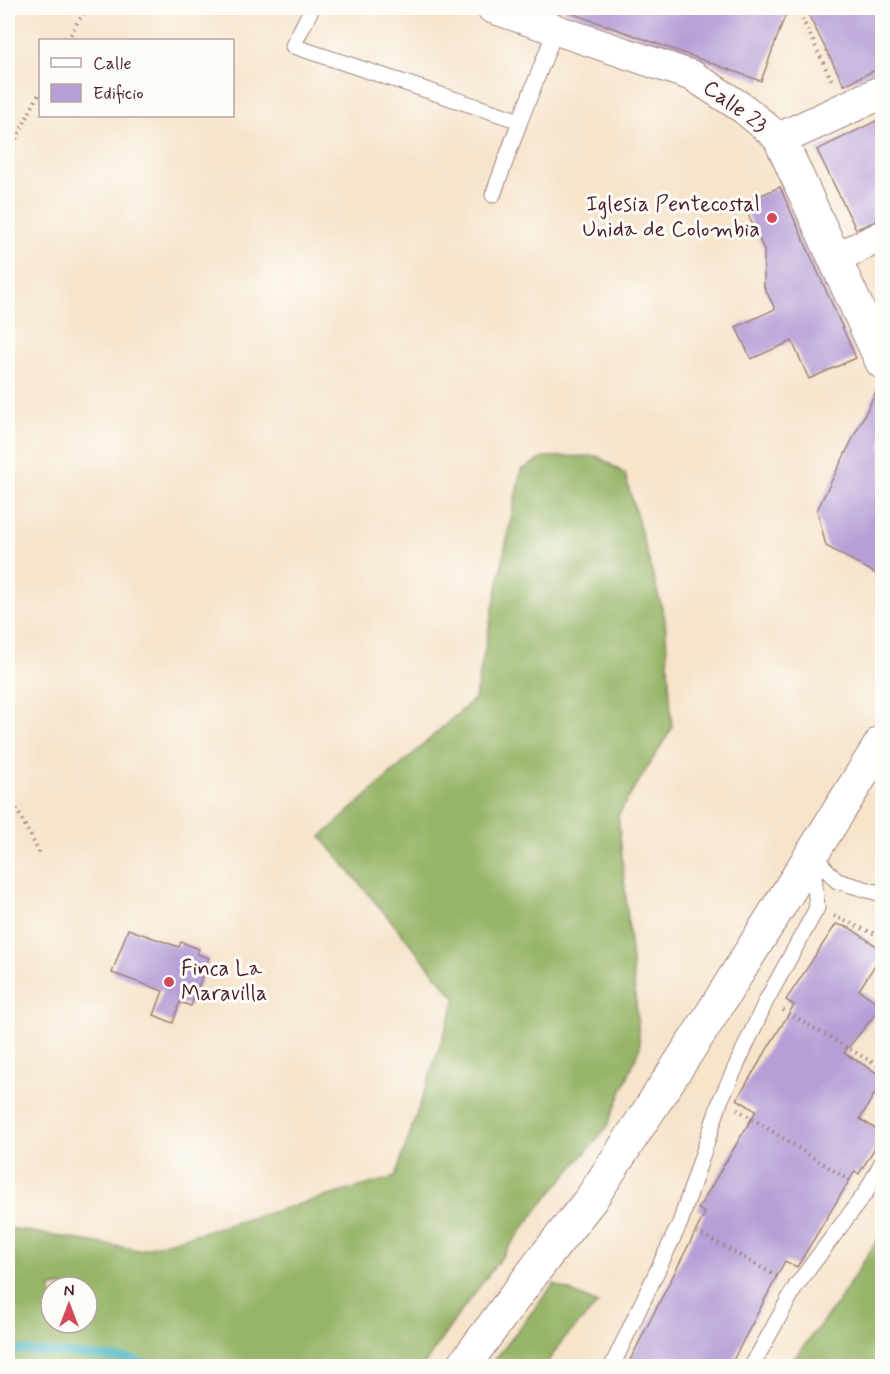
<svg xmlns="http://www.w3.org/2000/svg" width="890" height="1374" font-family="Mynerve,sans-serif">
<rect width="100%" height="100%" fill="#fdfcf7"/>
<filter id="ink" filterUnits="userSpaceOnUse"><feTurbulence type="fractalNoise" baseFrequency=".0167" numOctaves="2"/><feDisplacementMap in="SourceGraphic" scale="12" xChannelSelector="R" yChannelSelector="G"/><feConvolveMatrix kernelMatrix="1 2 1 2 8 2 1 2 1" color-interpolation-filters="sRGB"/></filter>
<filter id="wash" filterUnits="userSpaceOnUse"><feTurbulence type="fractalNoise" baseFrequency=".008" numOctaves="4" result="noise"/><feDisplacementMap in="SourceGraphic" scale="24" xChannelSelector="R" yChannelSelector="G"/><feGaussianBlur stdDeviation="1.35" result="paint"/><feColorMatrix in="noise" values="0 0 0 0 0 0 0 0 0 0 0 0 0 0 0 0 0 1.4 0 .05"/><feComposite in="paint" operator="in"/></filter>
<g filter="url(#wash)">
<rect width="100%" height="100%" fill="#f6e4cb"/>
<path fill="#96b568" stroke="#706a4a" stroke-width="1.5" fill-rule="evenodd" d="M 597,456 L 625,474 L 665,619 L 672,728 L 618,815 L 640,1047 L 607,1127 L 540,1206 L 456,1318 L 423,1366 L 8,1366 L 8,1228 L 139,1250 L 395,1177 L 456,999 L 321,837 L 475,698 L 521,470 L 545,457 ZM 51,1287 L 87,1287 L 87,1323 L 51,1323 Z
M 882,1232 L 882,1366 L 788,1366 L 838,1302 Z
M 554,1284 L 598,1304 L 562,1341 L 545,1366 L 490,1366 Z"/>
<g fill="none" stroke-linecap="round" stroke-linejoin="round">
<path stroke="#46b4c1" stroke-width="8" d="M 8,1349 L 132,1359 L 150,1366"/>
</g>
<g id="blocks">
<path fill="#b69fd7" d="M 563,8 L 788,8 L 761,81 L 563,10 Z
M 805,8 L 882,8 L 882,67 L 844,85 Z
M 882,118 L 882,219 L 856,229 L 817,150 Z
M 780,187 L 856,358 L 809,379 L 792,341 L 751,359 L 736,327 L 775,309 L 764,287 L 764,250 L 743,203 Z
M 882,380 L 882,577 L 826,546 L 817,510 Z
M 836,924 L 850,928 L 882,950 L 882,954 L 859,990 L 882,1006 L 844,1053 L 882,1076 L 882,1081 L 860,1119 L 882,1133 L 882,1136 L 859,1174 L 855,1171 L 797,1267 L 785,1261 L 730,1366 L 627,1366 L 705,1213 L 698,1209 L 756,1111 L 737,1099 L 794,1005 L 786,1000 Z
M 128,929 L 179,947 L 181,942 L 199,949 L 197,954 L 209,958 L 191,1006 L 180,1002 L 173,1023 L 154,1015 L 163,991 L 112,973 Z"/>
</g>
</g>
<g filter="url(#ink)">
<use href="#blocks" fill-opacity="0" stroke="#a0827b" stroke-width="1.5"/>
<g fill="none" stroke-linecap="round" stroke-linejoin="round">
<defs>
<path id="lane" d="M 312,8 L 293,46 L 520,121 L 556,29
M 493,195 L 520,121
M 812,854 L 837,881 L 882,894
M 612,1366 L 680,1223 L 721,1099 L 766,1001 L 817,908 L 813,863
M 752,1366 L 796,1286 L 866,1192 L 882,1162"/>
<path id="street" d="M 492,8 L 693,76 L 744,109 L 780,139
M 834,259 L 882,236"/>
<path id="secondary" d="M 882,92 L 780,139 L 882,362
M 463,1366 L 541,1262 L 591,1199 L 706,1023 L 882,742"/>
</defs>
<use href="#lane" stroke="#a0827b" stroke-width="17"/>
<use href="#street" stroke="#a0827b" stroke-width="32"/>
<use href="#secondary" stroke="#a0827b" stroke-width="35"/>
<path stroke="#a0827b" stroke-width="4" stroke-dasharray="1.5 4.5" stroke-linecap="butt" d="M 797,8 L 833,83
M 68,40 L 78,21 L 89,8
M 8,155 L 40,92
M 8,793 L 41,856
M 834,916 L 882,937
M 783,1010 L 882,1068
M 737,1109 L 850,1181
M 697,1232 L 777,1276"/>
<use href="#lane" stroke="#fff" stroke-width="15"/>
<use href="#street" stroke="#fff" stroke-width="30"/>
<use href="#secondary" stroke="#fff" stroke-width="33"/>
</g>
</g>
<g fill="#d1495b" stroke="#fdfcf7" stroke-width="2">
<circle cx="772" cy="218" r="6"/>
<circle cx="169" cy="982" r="6"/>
</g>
<g text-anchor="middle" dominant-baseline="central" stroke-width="6" stroke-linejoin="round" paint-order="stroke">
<g font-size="22" fill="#4a1f2b" stroke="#fdfcf7">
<text transform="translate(735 107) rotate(36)">Calle 23</text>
</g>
<g font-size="22" fill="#4a1f2b" stroke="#fdfcf7" text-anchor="end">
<text x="760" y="205">Iglesia Pentecostal<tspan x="760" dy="25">Unida de Colombia</tspan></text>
<text x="181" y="969" text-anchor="start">Finca La<tspan x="181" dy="25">Maravilla</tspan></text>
</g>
</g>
<rect width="890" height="1374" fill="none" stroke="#fdfcf7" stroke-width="30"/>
<rect x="39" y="39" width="195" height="78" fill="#fdfcf7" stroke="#b5a4a5" stroke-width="1.5"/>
<rect x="51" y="58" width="30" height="9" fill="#ffffff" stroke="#b5a4a5" stroke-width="1.5"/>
<text x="93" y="69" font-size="18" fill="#4a1f2b">Calle</text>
<rect x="51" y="84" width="30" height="18" fill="#b69fd7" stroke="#b5a4a5" stroke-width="1.5"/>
<text x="93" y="99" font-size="18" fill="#4a1f2b">Edificio</text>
<g transform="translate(69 1305)"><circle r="28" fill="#fdfcf7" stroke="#b5a4a5" stroke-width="1.5"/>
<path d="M0-4.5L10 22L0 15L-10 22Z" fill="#d1495b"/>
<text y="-9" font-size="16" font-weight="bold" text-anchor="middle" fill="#4a1f2b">N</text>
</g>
</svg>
